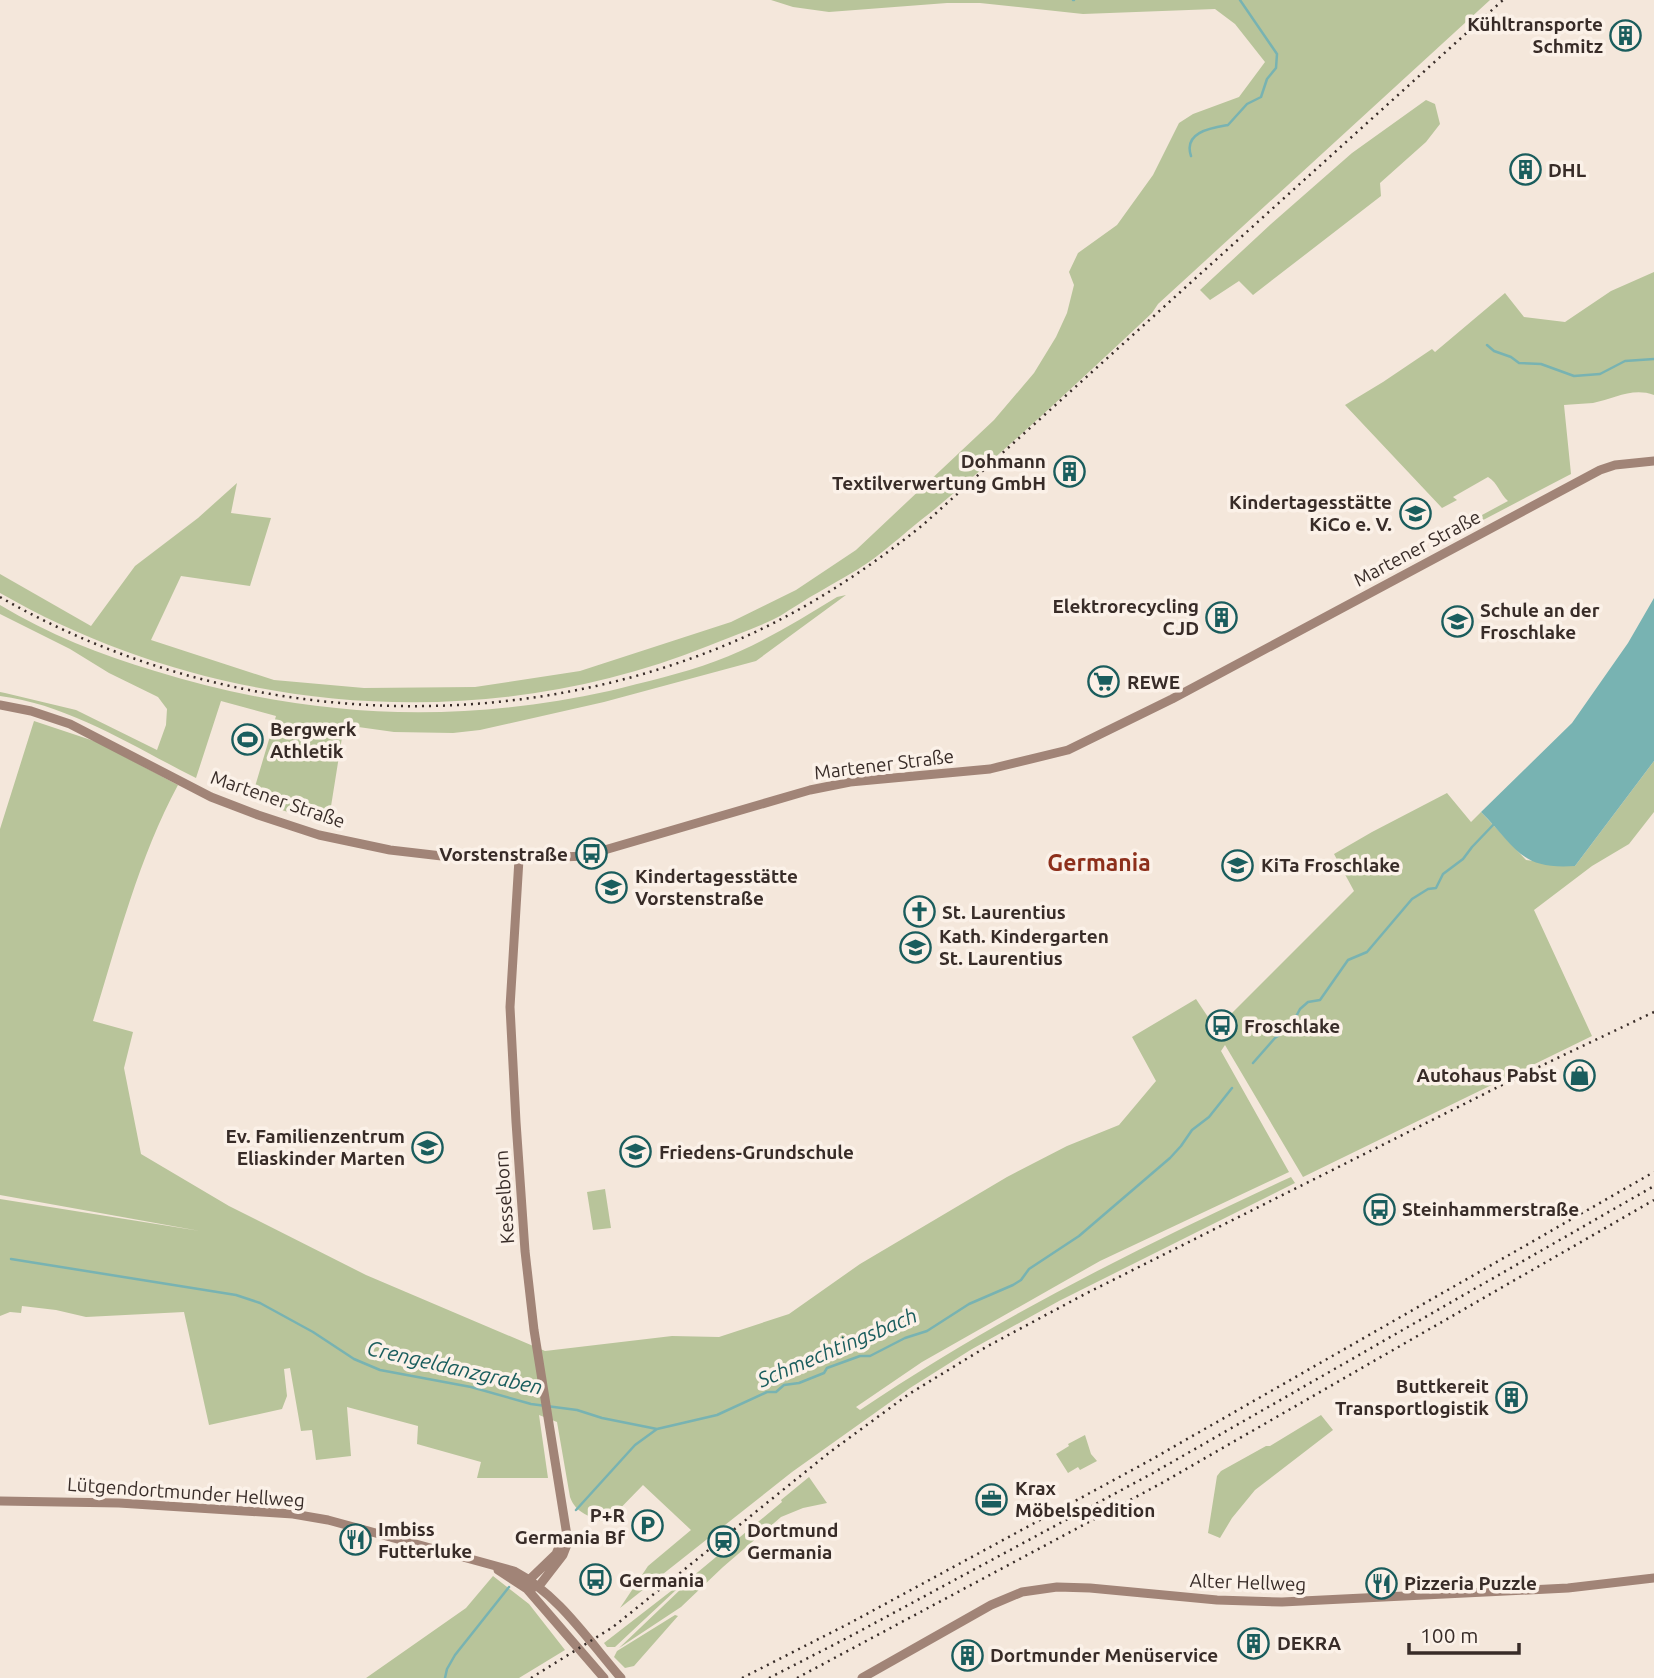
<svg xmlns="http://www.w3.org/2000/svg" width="1654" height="1678" font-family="Ubuntu,sans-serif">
<rect width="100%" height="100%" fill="#f4e7db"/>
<path fill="#b8c49a" d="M 771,0 L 1490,0 L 1158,304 L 1152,313 C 1079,381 1007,450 930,513 C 909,529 890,547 869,562 C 853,573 835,582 819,592 C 806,599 793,608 780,616 C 757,628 732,636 708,646 C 480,738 213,715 0,593 L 0,574 L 91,626 L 135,566 L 198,518 L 237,483 L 231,513 L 271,518 L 250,586 L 181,576 L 151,640 L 274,680 L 364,688 L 475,687 L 580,671 L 731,622 L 796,590 L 856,550 L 994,420 L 1034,373 L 1056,337 L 1067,313 L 1074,285 L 1069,272 L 1078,253 L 1117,225 L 1153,175 L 1179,123 L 1193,114 L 1239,97 L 1265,62 L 1235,24 L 1215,9 L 1083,14 L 980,3 L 947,3 L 829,12 L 793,7 Z
M 1426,100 L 1435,104 L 1440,124 L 1426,142 L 1380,183 L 1381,196 L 1253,295 L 1239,281 L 1210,300 L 1200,290 L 1271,224 L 1352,153 Z
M 1654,272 L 1654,395 C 1632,387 1614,399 1593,403 C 1583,404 1573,404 1564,405 L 1571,474 L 1466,529 L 1462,528 L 1459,523 L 1463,518 L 1469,522 L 1508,501 C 1500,494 1498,483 1488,477 L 1453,497 L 1457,500 L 1442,508 L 1345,405 L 1383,382 L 1432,349 L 1435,352 L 1505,293 L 1524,317 L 1565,322 L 1611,291 Z
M 846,595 L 756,661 L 604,702 L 480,730 L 453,733 L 394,732 L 344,725 L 328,825 L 251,800 L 276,716 L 221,701 L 196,778 C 134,747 70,705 0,696 L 0,692 L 5,693 L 76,710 L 157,750 L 166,725 L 167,709 L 158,697 L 109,673 L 70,649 L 0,614 L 0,605 C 48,634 101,655 155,671 C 307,718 454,725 609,691 C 645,682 681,674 716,661 C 759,645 798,621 837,597 Z
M 34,721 L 97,742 L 178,785 C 139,857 117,943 93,1021 L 133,1032 L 124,1068 L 141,1154 L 229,1206 L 366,1275 L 545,1351 L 672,1336 L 719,1337 L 789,1314 L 860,1264 L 1007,1177 L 1067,1146 L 1119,1125 L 1156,1081 L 1132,1037 L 1196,999 L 1216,1029 L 1354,891 L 1334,854 L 1372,832 L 1447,793 L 1471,822 L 1481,812 L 1526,860 L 1575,866 L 1654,761 L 1654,812 L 1629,844 L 1592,866 L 1534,910 L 1592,1036 L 1303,1177 L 1225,1045 L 1221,1051 L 1289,1172 L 1100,1261 L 922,1362 L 856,1407 L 860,1410 C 996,1318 1142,1246 1291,1177 L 1295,1183 L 1059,1301 L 972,1349 L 910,1388 L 792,1472 L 620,1608 L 648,1566 L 691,1530 L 643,1485 L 606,1523 C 590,1516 576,1514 570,1497 L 557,1422 L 539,1415 L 548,1478 L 477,1478 L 481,1462 L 417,1444 L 418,1426 L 347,1407 L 351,1456 L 316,1460 L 312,1430 L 301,1431 L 290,1368 L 284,1369 L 287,1396 L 282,1409 L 209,1425 L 184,1312 L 86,1317 L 56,1310 L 22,1306 L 21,1313 L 10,1312 L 0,1316 L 0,1318 L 0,1199 L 200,1231 L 0,1195 L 0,829 Z
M 605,1189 L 611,1228 L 593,1230 L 587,1192 Z
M 1321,1415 L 1333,1430 L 1255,1490 L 1232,1518 L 1220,1538 L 1208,1533 L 1217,1476 L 1221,1471 L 1266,1446 L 1270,1446 Z
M 1085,1435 L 1091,1454 L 1097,1461 L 1080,1470 L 1078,1467 L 1068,1473 L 1056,1454 L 1069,1446 L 1068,1444 Z
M 809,1477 L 827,1503 L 803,1508 L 781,1517 L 723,1567 L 681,1607 L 619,1648 L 682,1588 L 686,1582 L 782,1502 L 781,1500 Z
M 493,1576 L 529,1604 L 565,1650 L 519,1678 L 366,1678 L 466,1608 Z
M 675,1588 L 676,1590 L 615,1647 L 607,1647 L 604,1643 Z
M 675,1615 L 678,1616 L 634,1666 L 625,1668 L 614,1657 L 617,1651 Z"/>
<path fill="#78b3b2" d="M 1654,598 L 1654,761 L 1575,866 C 1520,870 1516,847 1481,812 L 1572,723 L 1628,643 Z"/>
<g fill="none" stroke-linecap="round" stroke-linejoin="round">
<path stroke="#78b3b2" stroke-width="2.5" d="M 1073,0 L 1074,0
M 1191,156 C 1183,132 1211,128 1228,125 L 1247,104 L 1261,97 L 1267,79 L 1276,68 L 1277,54 L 1240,0
M 1487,345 L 1494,351 L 1511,357 L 1519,363 L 1541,364 L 1574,376 L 1600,374 L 1625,361 L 1654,359
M 1253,1063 L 1275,1038 L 1290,1028 L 1300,1009 L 1308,1002 L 1320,1000 L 1348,960 L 1367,952 L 1412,899 L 1428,889 L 1436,888 L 1443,874 L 1463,859 L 1472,847 L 1494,824
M 11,1259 L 236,1295 L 260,1303 L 313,1332 L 354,1359 L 380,1370 L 471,1387 L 531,1404 L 577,1410 L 602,1418 L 657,1429
M 576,1510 L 635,1445 L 657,1429 L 717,1415 L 767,1392 L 776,1392 L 784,1385 L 799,1383 L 824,1373 L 827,1368 L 860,1356 L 870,1356 L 905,1338 L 927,1331 L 969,1304 L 1013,1285 L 1021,1280 L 1029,1269 L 1079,1236 L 1170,1158 L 1181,1146 L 1192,1130 L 1209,1117 L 1232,1088
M 445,1678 L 447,1669 L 455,1655 L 509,1587"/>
<path stroke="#a18477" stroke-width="9" d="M 0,705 L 31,711 L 70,724 L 211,797 L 258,815 L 319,835 L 390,850 L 459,858 L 519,859 L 584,856 L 810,790 L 850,782 L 990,769 L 1068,750 L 1172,699 L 1600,470 L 1615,465 L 1654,461
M 519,859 L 510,1007 L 516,1122 L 525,1251 L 534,1330 L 568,1542 L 563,1555 L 539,1586 L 527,1589
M 0,1501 L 119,1503 L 293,1514 L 328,1520 L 514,1571 C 558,1594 588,1640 621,1678
M 498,1570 L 527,1589 L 604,1678
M 528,1584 L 529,1580 L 556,1554 L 564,1535
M 862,1678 L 991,1605 L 1022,1592 L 1057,1587 L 1090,1588 L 1217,1600 L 1282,1602 L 1568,1588 L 1654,1578"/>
<path stroke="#382c28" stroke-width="2.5" stroke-dasharray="2 5" stroke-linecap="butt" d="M 0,597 C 217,722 489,741 721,647 C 795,617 862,574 924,524 L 1503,0
M 531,1678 L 613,1627 L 830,1452 L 909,1394 L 986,1347 L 1085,1294 L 1526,1073 L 1654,1012
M 742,1678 L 850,1623 L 1147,1462 L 1654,1172
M 769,1678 L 847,1638 L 1153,1473 L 1654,1186
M 797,1678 L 1160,1484 L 1654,1200"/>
</g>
<defs>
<symbol id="building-ring" viewBox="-11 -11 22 22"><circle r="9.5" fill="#fbf1e8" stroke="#1a5d5d" stroke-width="1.5"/><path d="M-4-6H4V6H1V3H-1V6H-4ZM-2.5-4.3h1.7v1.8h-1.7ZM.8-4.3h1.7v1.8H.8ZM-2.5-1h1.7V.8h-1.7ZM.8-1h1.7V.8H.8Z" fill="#1a5d5d"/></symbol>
<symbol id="school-ring" viewBox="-11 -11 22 22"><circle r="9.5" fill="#fbf1e8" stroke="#1a5d5d" stroke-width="1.5"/><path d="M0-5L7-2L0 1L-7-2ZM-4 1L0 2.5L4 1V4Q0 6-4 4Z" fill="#1a5d5d"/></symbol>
<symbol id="supermarket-ring" viewBox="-11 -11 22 22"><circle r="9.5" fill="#fbf1e8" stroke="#1a5d5d" stroke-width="1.5"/><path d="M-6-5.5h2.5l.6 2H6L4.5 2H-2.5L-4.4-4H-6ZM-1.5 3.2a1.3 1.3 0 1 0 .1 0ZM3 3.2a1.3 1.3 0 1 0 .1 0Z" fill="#1a5d5d"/></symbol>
<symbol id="stadium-ring" viewBox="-11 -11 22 22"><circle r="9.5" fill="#fbf1e8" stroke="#1a5d5d" stroke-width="1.5"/><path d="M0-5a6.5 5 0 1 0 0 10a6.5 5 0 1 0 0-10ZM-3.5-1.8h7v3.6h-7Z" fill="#1a5d5d"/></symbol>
<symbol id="bus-ring" viewBox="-11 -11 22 22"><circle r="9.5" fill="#fbf1e8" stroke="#1a5d5d" stroke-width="1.5"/><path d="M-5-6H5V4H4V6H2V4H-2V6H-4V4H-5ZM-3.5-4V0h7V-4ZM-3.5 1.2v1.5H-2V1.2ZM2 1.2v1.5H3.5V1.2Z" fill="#1a5d5d"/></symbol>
<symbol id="church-ring" viewBox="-11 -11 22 22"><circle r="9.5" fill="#fbf1e8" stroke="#1a5d5d" stroke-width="1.5"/><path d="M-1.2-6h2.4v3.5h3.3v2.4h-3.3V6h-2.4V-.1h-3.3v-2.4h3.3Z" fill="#1a5d5d"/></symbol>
<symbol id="shop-ring" viewBox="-11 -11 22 22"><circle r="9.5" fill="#fbf1e8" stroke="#1a5d5d" stroke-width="1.5"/><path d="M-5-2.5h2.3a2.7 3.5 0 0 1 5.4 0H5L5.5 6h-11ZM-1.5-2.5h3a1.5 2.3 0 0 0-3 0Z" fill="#1a5d5d"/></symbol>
<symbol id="office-ring" viewBox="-11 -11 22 22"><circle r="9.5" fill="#fbf1e8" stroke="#1a5d5d" stroke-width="1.5"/><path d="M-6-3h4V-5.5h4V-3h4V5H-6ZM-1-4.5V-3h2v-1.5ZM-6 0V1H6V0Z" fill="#1a5d5d"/></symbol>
<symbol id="parking-ring" viewBox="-11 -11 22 22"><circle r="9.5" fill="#fbf1e8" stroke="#1a5d5d" stroke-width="1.5"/><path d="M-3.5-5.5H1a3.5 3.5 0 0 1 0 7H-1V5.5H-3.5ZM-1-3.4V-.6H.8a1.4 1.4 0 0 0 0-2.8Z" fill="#1a5d5d"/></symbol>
<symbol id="restaurant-ring" viewBox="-11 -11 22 22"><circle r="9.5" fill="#fbf1e8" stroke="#1a5d5d" stroke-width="1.5"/><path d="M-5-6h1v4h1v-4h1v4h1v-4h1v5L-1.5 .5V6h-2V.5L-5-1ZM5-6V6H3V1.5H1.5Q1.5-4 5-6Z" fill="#1a5d5d"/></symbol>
<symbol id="station-ring" viewBox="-11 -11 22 22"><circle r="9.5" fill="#fbf1e8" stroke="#1a5d5d" stroke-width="1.5"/><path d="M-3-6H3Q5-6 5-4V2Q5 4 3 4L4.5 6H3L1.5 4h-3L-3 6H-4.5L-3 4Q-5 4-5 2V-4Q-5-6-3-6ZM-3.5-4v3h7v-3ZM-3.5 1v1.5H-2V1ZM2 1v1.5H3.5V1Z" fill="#1a5d5d"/></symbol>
</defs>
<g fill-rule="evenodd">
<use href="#building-ring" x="1608" y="18" width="35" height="35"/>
<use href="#building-ring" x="1508" y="152" width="35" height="35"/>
<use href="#building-ring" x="1052" y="454" width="35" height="35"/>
<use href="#school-ring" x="1398" y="496" width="35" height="35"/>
<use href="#building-ring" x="1204" y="600" width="35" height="35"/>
<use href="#school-ring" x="1440" y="604" width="35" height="35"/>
<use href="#supermarket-ring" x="1086" y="664" width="35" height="35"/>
<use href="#stadium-ring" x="230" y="722" width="35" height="35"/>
<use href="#bus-ring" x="574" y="836" width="35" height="35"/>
<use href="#school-ring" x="1220" y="848" width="35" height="35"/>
<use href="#school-ring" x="594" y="870" width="35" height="35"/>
<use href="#church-ring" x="902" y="894" width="35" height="35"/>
<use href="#school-ring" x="898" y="930" width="35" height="35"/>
<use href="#bus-ring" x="1204" y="1008" width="35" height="35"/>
<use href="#shop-ring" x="1562" y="1058" width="35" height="35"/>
<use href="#school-ring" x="410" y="1130" width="35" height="35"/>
<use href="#school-ring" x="618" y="1134" width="35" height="35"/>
<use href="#bus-ring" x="1362" y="1192" width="35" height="35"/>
<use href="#building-ring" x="1494" y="1380" width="35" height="35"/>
<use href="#office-ring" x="974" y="1482" width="35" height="35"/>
<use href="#parking-ring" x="630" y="1508" width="35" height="35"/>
<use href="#restaurant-ring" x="338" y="1522" width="35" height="35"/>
<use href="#station-ring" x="706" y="1524" width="35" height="35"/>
<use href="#bus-ring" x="578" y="1562" width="35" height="35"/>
<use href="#restaurant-ring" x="1364" y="1566" width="35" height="35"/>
<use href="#building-ring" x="1236" y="1626" width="35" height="35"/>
<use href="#building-ring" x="950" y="1638" width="35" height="35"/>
</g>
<g text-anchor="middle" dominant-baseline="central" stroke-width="7" stroke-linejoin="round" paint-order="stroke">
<g font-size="19" font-weight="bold" fill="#382c28" stroke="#fbf1e8" text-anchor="start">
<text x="1603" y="24" text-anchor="end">Kühltransporte<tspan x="1603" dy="22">Schmitz</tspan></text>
<text x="1548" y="170">DHL</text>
<text x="1046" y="461" text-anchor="end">Dohmann<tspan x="1046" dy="22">Textilverwertung GmbH</tspan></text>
<text x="1392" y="502" text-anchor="end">Kindertagesstätte<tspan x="1392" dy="22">KiCo e. V.</tspan></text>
<text x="1199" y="606" text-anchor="end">Elektrorecycling<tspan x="1199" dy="22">CJD</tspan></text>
<text x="1480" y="610">Schule an der<tspan x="1480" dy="22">Froschlake</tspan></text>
<text x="1127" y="682">REWE</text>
<text x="270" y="729">Bergwerk<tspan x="270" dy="22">Athletik</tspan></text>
<text x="568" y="854" text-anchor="end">Vorstenstraße</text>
<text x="1261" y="865">KiTa Froschlake</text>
<text x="635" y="876">Kindertagesstätte<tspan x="635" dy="22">Vorstenstraße</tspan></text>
<text x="942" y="912">St. Laurentius</text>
<text x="939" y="936">Kath. Kindergarten<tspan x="939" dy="22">St. Laurentius</tspan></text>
<text x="1244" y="1026">Froschlake</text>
<text x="1557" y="1075" text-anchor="end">Autohaus Pabst</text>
<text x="405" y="1136" text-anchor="end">Ev. Familienzentrum<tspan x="405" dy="22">Eliaskinder Marten</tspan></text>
<text x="659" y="1152">Friedens-Grundschule</text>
<text x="1402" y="1209">Steinhammerstraße</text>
<text x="1489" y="1386" text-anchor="end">Buttkereit<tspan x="1489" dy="22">Transportlogistik</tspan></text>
<text x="1015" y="1488">Krax<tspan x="1015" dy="22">Möbelspedition</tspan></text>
<text x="625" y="1515" text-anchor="end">P+R<tspan x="625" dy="22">Germania Bf</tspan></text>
<text x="378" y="1529">Imbiss<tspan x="378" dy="22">Futterluke</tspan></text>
<text x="747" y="1530">Dortmund<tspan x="747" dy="22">Germania</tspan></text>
<text x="619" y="1580">Germania</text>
<text x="1404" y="1583">Pizzeria Puzzle</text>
<text x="1277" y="1643">DEKRA</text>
<text x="990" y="1655">Dortmunder Menüservice</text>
</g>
<g font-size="19" fill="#382c28" stroke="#fbf1e8">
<text transform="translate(1417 548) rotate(-28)">Martener Straße</text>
<text transform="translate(884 764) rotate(-7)">Martener Straße</text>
<text transform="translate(278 799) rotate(19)">Martener Straße</text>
<text transform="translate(504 1197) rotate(-94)">Kesselborn</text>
<text transform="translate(186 1492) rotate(4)">Lütgendortmunder Hellweg</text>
<text transform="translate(1248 1582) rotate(2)">Alter Hellweg</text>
</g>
<g font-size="21" font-style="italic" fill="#1a5d5d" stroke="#fbf1e8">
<text transform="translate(837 1347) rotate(-23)">Schmechtingsbach</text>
<text transform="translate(455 1367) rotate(13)">Crengeldanzgraben</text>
</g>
<g font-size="23" font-weight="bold" fill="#8d2f1b" stroke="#fbf1e8">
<text x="1099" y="862">Germania</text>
</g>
</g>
<path d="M1409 1643v10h110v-10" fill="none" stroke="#382c28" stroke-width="3.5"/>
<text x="1420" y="1643" font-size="21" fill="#382c28" stroke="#fbf1e8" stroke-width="5" paint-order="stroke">100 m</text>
</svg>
